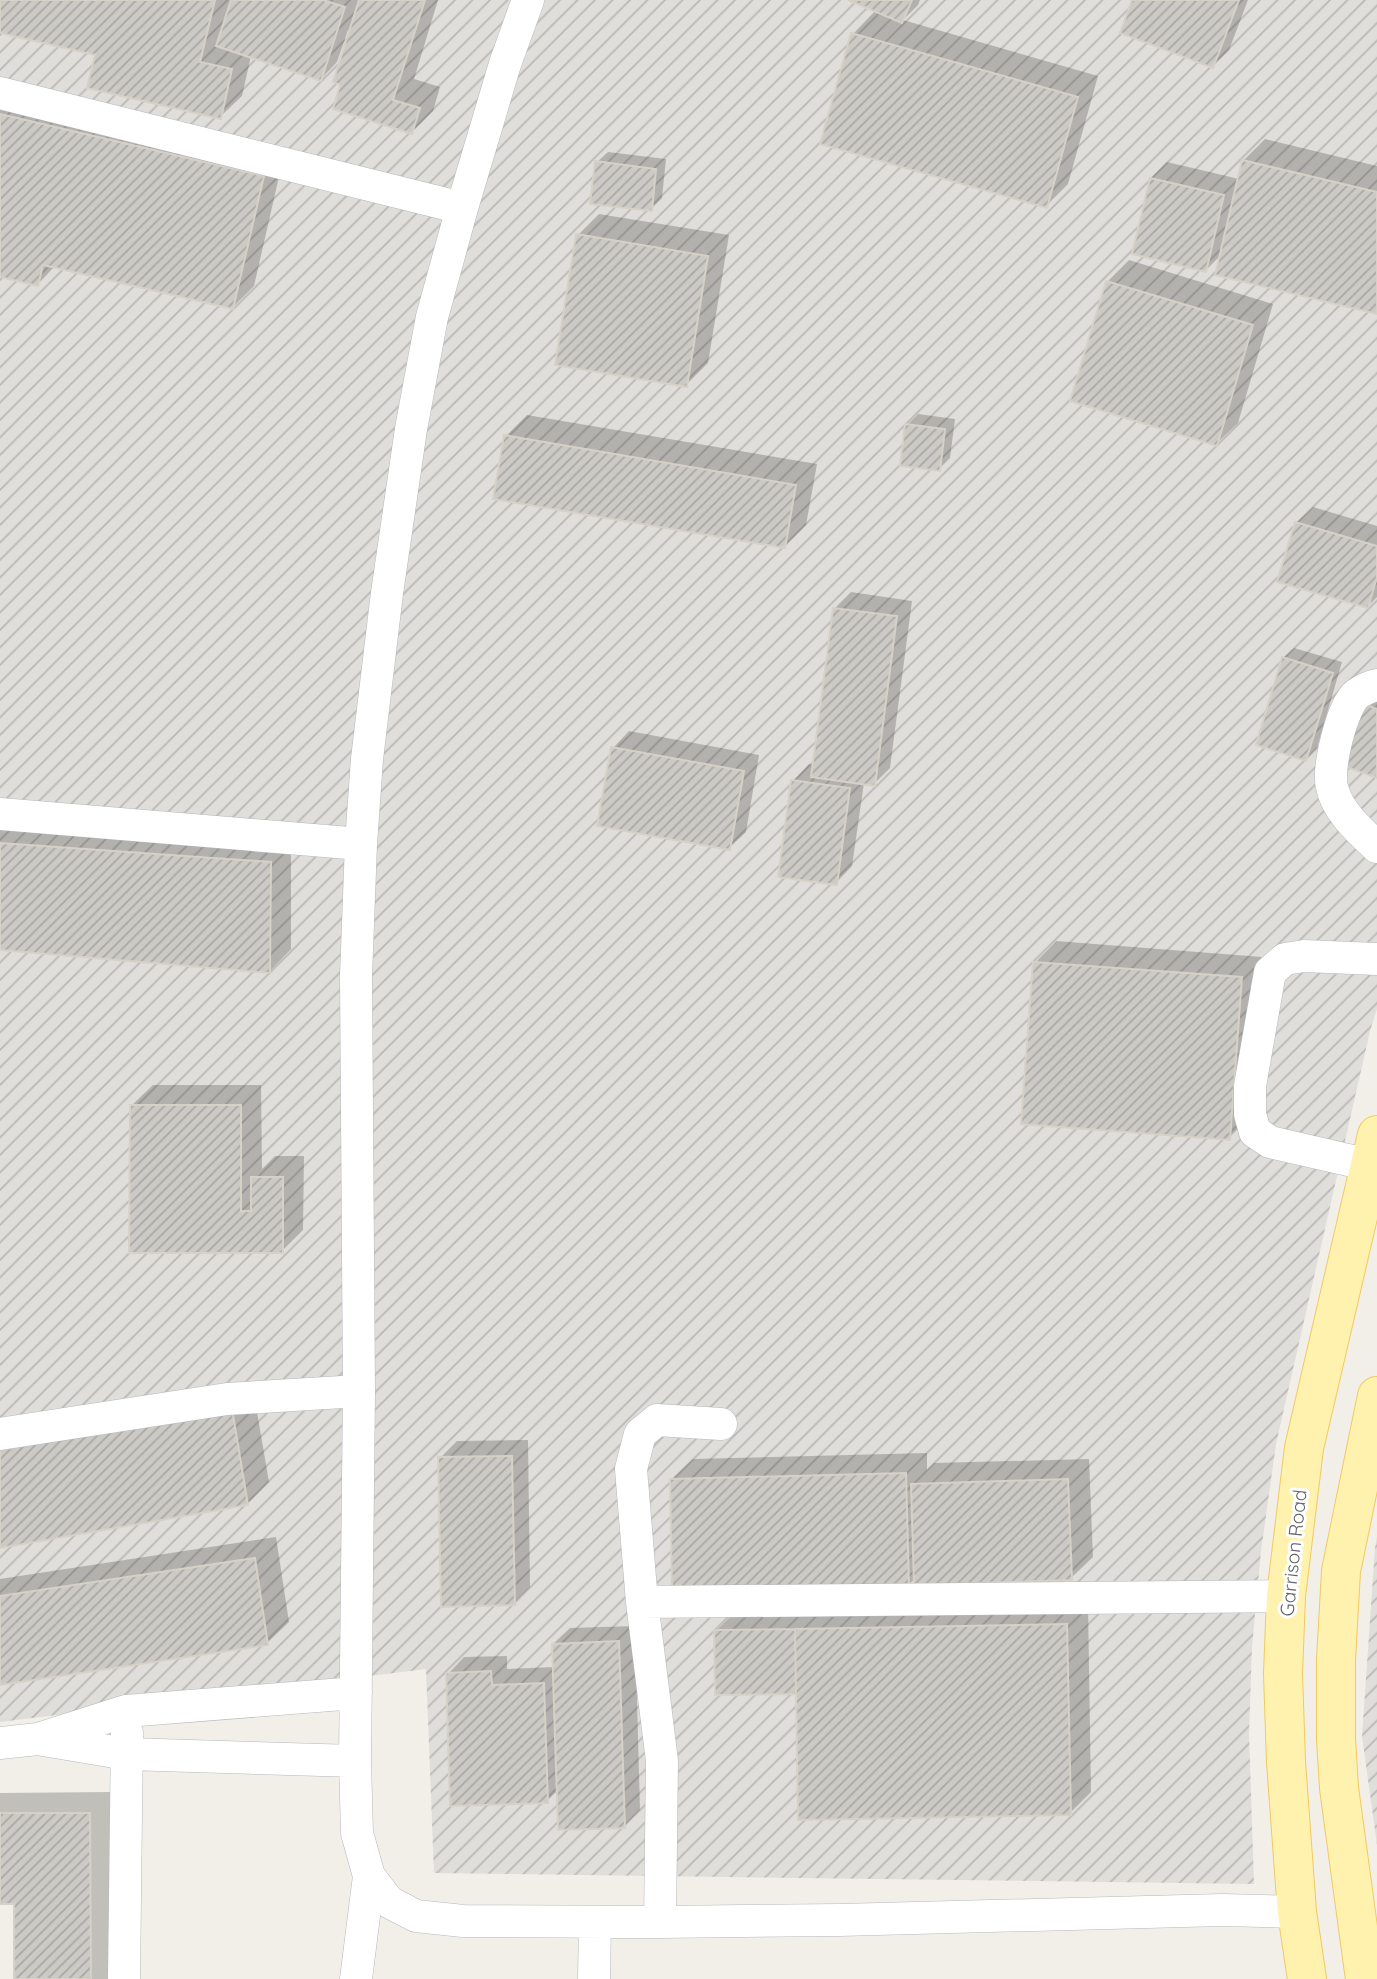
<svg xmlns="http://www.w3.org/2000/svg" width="1377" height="1979" font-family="Quicksand,sans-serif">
<defs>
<pattern id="industrial-furrows" width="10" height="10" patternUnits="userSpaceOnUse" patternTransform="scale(1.75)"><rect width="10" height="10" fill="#e0deda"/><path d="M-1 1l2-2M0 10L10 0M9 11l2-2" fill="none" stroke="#b9b8b5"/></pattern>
<pattern id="building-hatch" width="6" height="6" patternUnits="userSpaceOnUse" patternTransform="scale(1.75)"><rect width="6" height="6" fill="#cccac5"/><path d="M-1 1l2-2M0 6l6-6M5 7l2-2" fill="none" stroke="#a9a8a4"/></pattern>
</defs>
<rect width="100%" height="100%" fill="#f1efe8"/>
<path fill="url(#industrial-furrows)" d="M 0,0 L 1377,0 L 1377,1009 L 1370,1031 L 1276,1444 L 1261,1551 L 1252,1646 L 1249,1734 L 1254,1884 L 434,1873 L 426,1669 L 0,1722 Z
M 1377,1537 L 1377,1845 L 1362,1736 L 1375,1548 Z"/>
<path fill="#0003" d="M 0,0 L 438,0 L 414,79 L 440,87 L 433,111 L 412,132 L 342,83 L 351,31 L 348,30 L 337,62 L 321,79 L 251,56 L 242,96 L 220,117 L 97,54 L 0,31 Z
M 852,0 L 920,0 L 918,5 L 903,20 L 1098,76 L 1068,184 L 1046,206 L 853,34 L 876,10 Z
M 1134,0 L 1248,0 L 1229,50 L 1213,66 Z
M 0,89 L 284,155 L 254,286 L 233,307 L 55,266 L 38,284 L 0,275 Z
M 1265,139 L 1377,166 L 1377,312 L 1221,255 L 1206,270 L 1151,178 L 1167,162 L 1239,179 L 1243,161 Z
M 608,152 L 666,159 L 662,198 L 651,209 L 597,162 Z
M 599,214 L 729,235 L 708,363 L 686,385 L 578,235 Z
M 1129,260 L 1273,304 L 1238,423 L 1216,444 L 1072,400 L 1108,281 Z
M 918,414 L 955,419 L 950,458 L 939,469 L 907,425 Z
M 527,415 L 817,464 L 806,525 L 785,546 L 506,436 Z
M 1313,507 L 1377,526 L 1377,597 L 1368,606 L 1296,523 Z
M 851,592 L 912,601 L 890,768 L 874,784 L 864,783 L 852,866 L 836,883 L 793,781 L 809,764 L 814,765 L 835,608 Z
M 1294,648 L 1342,662 L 1317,748 L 1306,759 L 1283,658 Z
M 1377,695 L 1377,776 L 1363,704 Z
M 629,731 L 759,755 L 746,832 L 729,848 L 613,748 Z
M 0,820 L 291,841 L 291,949 L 270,971 L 0,948 Z
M 1056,941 L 1262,957 L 1250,1116 L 1229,1138 L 1035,963 Z
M 153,1085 L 261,1085 L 262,1169 L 275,1156 L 304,1156 L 303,1230 L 282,1251 L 131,1106 Z
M 253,1389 L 269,1482 L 248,1503 L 0,1546 L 0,1433 Z
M 528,1440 L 530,1587 L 514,1603 L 440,1458 L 457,1441 Z
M 927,1453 L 927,1470 L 934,1463 L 1089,1459 L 1093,1557 L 1071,1578 L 916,1578 L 908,1585 L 671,1480 L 693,1459 Z
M 276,1537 L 289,1622 L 267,1643 L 0,1683 L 0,1579 Z
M 1088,1603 L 1091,1792 L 1070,1813 L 798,1692 L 717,1693 L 716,1631 L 732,1615 Z
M 635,1626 L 640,1810 L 624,1826 L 558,1790 L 547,1801 L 448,1674 L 464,1657 L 507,1656 L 507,1669 L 554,1667 L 553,1644 L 570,1628 Z
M 110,1792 L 111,1979 L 16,1979 L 16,1902 L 0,1902 L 0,1793 Z"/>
<path fill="url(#building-hatch)" stroke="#d6d1c6" stroke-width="2" d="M 0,0 L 215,0 L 200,62 L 232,69 L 221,119 L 87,88 L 95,55 L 0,33 Z
M 231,0 L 323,0 L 345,7 L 321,81 L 216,46 Z
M 359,0 L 425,0 L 393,100 L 420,108 L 412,134 L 333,109 L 340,85 L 333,82 Z
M 848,0 L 912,0 L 902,23 Z
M 1132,0 L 1239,0 L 1213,68 L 1120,33 Z
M 851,33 L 1078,97 L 1047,208 L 820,144 Z
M 0,114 L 264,176 L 233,309 L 43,265 L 38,286 L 0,277 Z
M 1242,160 L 1377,192 L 1377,314 L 1215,275 Z
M 595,161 L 656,169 L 652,211 L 590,204 Z
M 1150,178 L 1224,195 L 1206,272 L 1132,254 Z
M 576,234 L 708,256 L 687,387 L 555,365 Z
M 1106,281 L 1253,325 L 1217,446 L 1070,401 Z
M 905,424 L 945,429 L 940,471 L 900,466 Z
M 504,435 L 796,485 L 785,548 L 493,499 Z
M 1295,522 L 1377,546 L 1377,577 L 1368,608 L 1277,582 Z
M 833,608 L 897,616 L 875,786 L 811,777 Z
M 1282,657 L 1333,673 L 1306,761 L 1256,745 Z
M 1362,703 L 1377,709 L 1377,778 L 1341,765 Z
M 611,747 L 744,771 L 730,850 L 597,826 Z
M 791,780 L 850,788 L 837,885 L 778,877 Z
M 0,843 L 271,862 L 270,973 L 0,950 Z
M 1033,962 L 1242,977 L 1230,1140 L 1021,1124 Z
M 130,1105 L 241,1105 L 241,1211 L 251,1211 L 251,1177 L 283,1177 L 283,1253 L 129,1253 Z
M 232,1409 L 248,1505 L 0,1548 L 0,1450 Z
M 512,1456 L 515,1605 L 441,1607 L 438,1457 Z
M 906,1473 L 909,1587 L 672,1593 L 670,1479 Z
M 1068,1479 L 1072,1580 L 914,1585 L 911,1484 Z
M 255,1558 L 268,1645 L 0,1685 L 0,1596 Z
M 1067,1624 L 1071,1815 L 798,1820 L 795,1629 Z
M 795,1629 L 796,1694 L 715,1695 L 714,1630 Z
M 619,1641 L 625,1828 L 558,1830 L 552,1644 Z
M 491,1671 L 492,1685 L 544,1683 L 548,1803 L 450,1806 L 446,1673 Z
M 0,1813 L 90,1813 L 91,1979 L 14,1979 L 14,1904 L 0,1904 Z"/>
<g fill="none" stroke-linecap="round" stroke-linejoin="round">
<defs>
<path id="minor" d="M 528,0 L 505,64 L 462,208 L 432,317 L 411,429 L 387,593 L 367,759 L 361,844 L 356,976 L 359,1391 L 355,1761 L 357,1833 L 369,1876 L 389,1902 L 416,1916 L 463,1921 L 660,1922 L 840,1920 L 1222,1910 L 1297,1912
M 0,93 L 462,208
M 1377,685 C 1371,686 1363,690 1357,694 C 1342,706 1327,768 1332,787 C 1337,811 1360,831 1377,847
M 0,814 L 361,844
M 1370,1165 L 1270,1142 L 1255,1132 L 1250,1114 L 1250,1086 L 1270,972 L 1285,959 L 1304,956 L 1377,959
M 0,1434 L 227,1399 L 359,1391
M 642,1602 L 1286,1596
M 43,1740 L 127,1754 L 355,1761
M 0,1743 L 38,1739 L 126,1711 L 356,1693
M 660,1922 L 662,1761 L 642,1602 L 631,1469 L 640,1434 L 657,1420 L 721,1424
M 124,1979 L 127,1733
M 356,1979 L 369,1876
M 594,1979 L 595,1922"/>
<path id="major" d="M 1307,1979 L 1297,1912 L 1286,1762 L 1283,1674 L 1286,1596 L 1304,1448 L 1377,1135
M 1365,1979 L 1339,1788 L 1336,1739 L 1336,1660 L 1341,1571 L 1377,1396"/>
</defs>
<use href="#minor" stroke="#b5b8bc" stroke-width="33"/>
<use href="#major" stroke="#f2c960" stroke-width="40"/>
<use href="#minor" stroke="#fff" stroke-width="32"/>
<use href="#major" stroke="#fff2af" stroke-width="38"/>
</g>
<g text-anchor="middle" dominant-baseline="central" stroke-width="6" stroke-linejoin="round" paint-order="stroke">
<g font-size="19" fill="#5f6368" stroke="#fff">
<text transform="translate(1293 1553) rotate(-84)">Garrison Road</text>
</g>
</g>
</svg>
